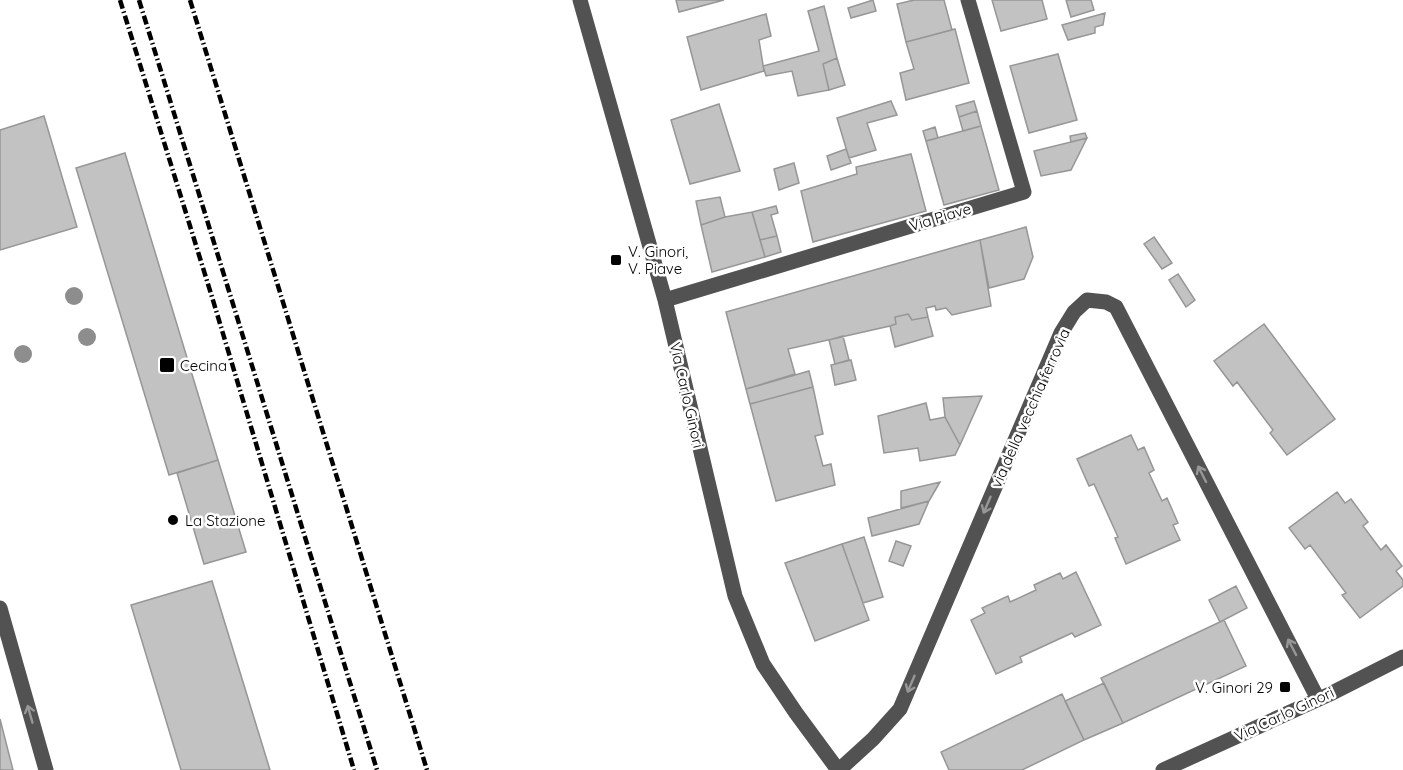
<svg xmlns="http://www.w3.org/2000/svg" width="1403" height="770" font-family="Quicksand,sans-serif">
<rect width="100%" height="100%" fill="#fff"/>
<path fill="#c2c2c2" stroke="#969696" stroke-width="1.5" d="M 676,0 L 724,0 L 679,12 Z
M 873,0 L 876,11 L 851,18 L 848,8 Z
M 914,0 L 944,0 L 952,30 L 906,42 L 897,4 Z
M 992,0 L 1042,0 L 1047,19 L 1001,31 Z
M 1066,0 L 1091,0 L 1094,10 L 1071,17 Z
M 824,6 L 837,58 L 823,64 L 829,90 L 798,96 L 792,71 L 766,76 L 763,66 L 819,51 L 808,11 Z
M 1105,13 L 1103,25 L 1095,27 L 1095,33 L 1068,40 L 1062,25 Z
M 766,14 L 771,36 L 759,40 L 764,71 L 701,90 L 687,37 Z
M 955,29 L 969,83 L 906,100 L 900,73 L 914,69 L 906,42 Z
M 1058,54 L 1077,120 L 1029,133 L 1010,66 Z
M 837,58 L 845,85 L 829,90 L 823,64 Z
M 891,101 L 897,115 L 867,123 L 876,150 L 849,158 L 837,118 Z
M 974,101 L 977,111 L 959,117 L 956,106 Z
M 719,104 L 740,171 L 690,184 L 671,120 Z
M 977,111 L 981,126 L 963,131 L 959,117 Z
M 44,116 L 77,227 L 0,250 L 0,130 Z
M 981,126 L 999,190 L 944,205 L 926,141 Z
M 935,127 L 938,138 L 926,141 L 923,131 Z
M 1085,133 L 1087,138 L 1071,142 L 1070,136 Z
M 1087,138 L 1071,170 L 1041,176 L 1034,151 Z
M 846,149 L 851,163 L 831,170 L 827,156 Z
M 125,153 L 218,460 L 169,475 L 76,168 Z
M 911,154 L 926,211 L 813,242 L 801,191 L 857,174 L 856,167 Z
M 794,163 L 799,183 L 779,190 L 774,169 Z
M 720,197 L 725,217 L 701,225 L 696,201 Z
M 776,206 L 778,213 L 771,215 L 777,236 L 760,240 L 752,212 Z
M 752,212 L 765,257 L 712,272 L 701,225 L 725,217 Z
M 1026,227 L 1033,257 L 1024,279 L 989,288 L 980,240 Z
M 777,236 L 781,252 L 765,257 L 760,240 Z
M 1154,237 L 1172,263 L 1162,269 L 1144,244 Z
M 980,240 L 991,306 L 952,315 L 946,308 L 936,310 L 935,306 L 926,308 L 928,317 L 912,320 L 908,314 L 895,317 L 896,324 L 890,326 L 788,349 L 795,374 L 746,389 L 726,312 Z
M 1178,274 L 1195,300 L 1186,307 L 1169,280 Z
M 908,314 L 912,320 L 928,317 L 933,336 L 895,347 L 890,326 L 896,324 L 895,317 Z
M 1264,324 L 1335,419 L 1287,455 L 1270,433 L 1273,430 L 1237,382 L 1233,386 L 1214,361 Z
M 843,336 L 849,360 L 835,364 L 829,340 Z
M 851,360 L 856,380 L 835,385 L 831,365 Z
M 809,371 L 813,387 L 750,404 L 746,389 Z
M 813,387 L 823,434 L 815,436 L 823,466 L 831,464 L 835,485 L 776,501 L 750,404 Z
M 982,396 L 960,445 L 945,417 L 943,398 Z
M 926,403 L 930,420 L 945,417 L 960,445 L 955,455 L 920,461 L 918,448 L 884,453 L 878,416 Z
M 1131,435 L 1138,450 L 1144,447 L 1154,470 L 1149,473 L 1162,501 L 1167,498 L 1178,523 L 1173,525 L 1180,540 L 1126,564 L 1115,538 L 1118,537 L 1094,484 L 1089,486 L 1077,459 Z
M 218,460 L 246,552 L 204,564 L 177,473 Z
M 940,482 L 929,501 L 901,508 L 901,491 Z
M 1337,492 L 1345,503 L 1351,499 L 1368,522 L 1363,526 L 1381,550 L 1386,545 L 1402,566 L 1396,571 L 1403,580 L 1403,586 L 1360,618 L 1342,595 L 1346,593 L 1310,545 L 1305,549 L 1289,528 Z
M 929,501 L 919,524 L 872,536 L 868,518 Z
M 864,537 L 883,597 L 863,603 L 842,544 Z
M 896,541 L 911,546 L 903,566 L 889,561 Z
M 842,544 L 869,620 L 815,641 L 785,563 Z
M 1076,572 L 1101,625 L 1075,637 L 1072,633 L 1020,657 L 1022,662 L 996,674 L 971,620 L 985,613 L 982,608 L 1008,596 L 1010,602 L 1036,590 L 1034,585 L 1060,573 L 1063,579 Z
M 212,581 L 270,770 L 181,770 L 131,605 Z
M 1236,586 L 1247,608 L 1220,622 L 1209,600 Z
M 1224,620 L 1246,666 L 1123,723 L 1101,678 Z
M 1104,683 L 1123,723 L 1084,740 L 1065,701 Z
M 1062,694 L 1084,740 L 1022,770 L 949,770 L 941,752 Z
M 0,719 L 13,770 L 0,770 Z"/>
<g fill="none" stroke-linecap="round" stroke-linejoin="round">
<path stroke="#525252" stroke-width="15" d="M 580,0 L 665,300 L 735,596 L 763,664 L 796,713 L 838,770
M 665,300 L 1024,192 L 968,0
M 0,608 L 46,770
M 839,770 L 873,739 L 900,709 L 1061,333 L 1074,312 L 1087,300 L 1106,302 L 1116,307 L 1318,699
M 1163,770 L 1330,694 L 1403,657"/>
<path stroke="#000" stroke-width="4.5" stroke-dasharray="9 3 1.5 3" stroke-linecap="butt" d="M 120,0 L 212,297 L 354,770
M 139,0 L 377,770
M 190,0 L 427,770"/>
</g>
<g fill="#8d8d8d">
<circle cx="74" cy="296" r="9"/>
<circle cx="87" cy="337" r="9"/>
<circle cx="23" cy="354" r="9"/>
</g>
<defs><path id="oneway-shaft" d="M-6 0H5M1.5-3L5.5 0L1.5 3" fill="none" stroke-width="1.6" stroke-linecap="round" stroke-linejoin="round" transform="scale(1.5)"/></defs>
<g stroke="#979797">
<use href="#oneway-shaft" transform="translate(1202 474) rotate(-117)"/>
<use href="#oneway-shaft" transform="translate(987 505) rotate(113)"/>
<use href="#oneway-shaft" transform="translate(1292 647) rotate(-117)"/>
<use href="#oneway-shaft" transform="translate(911 684) rotate(113)"/>
<use href="#oneway-shaft" transform="translate(30 714) rotate(-106)"/>
</g>
<g fill="#000" stroke="#fff" stroke-width="2">
<rect x="610" y="254" width="12" height="12" rx="3"/>
<rect x="159" y="357" width="16" height="16" rx="3"/>
<circle cx="173" cy="520" r="6"/>
<rect x="1279" y="681" width="12" height="12" rx="3"/>
</g>
<g text-anchor="middle" dominant-baseline="central" stroke-width="5" stroke-linejoin="round" paint-order="stroke">
<g font-size="15" fill="#000" stroke="#fff">
<text transform="translate(940 217) rotate(-17)">Via Piave</text>
<text transform="translate(687 395) rotate(77)">Via Carlo Ginori</text>
<text transform="translate(1030 408) rotate(-66)">via della vecchia ferrovia</text>
<text transform="translate(1284 714) rotate(-25)">Via Carlo Ginori</text>
</g>
<g font-size="15" fill="#000" stroke="#fff" text-anchor="start">
<text x="628" y="251">V. Ginori,<tspan x="628" dy="17">V. Piave</tspan></text>
<text x="180" y="365">Cecina</text>
<text x="185" y="520">La Stazione</text>
<text x="1273" y="687" text-anchor="end">V. Ginori 29</text>
</g>
</g>
</svg>
